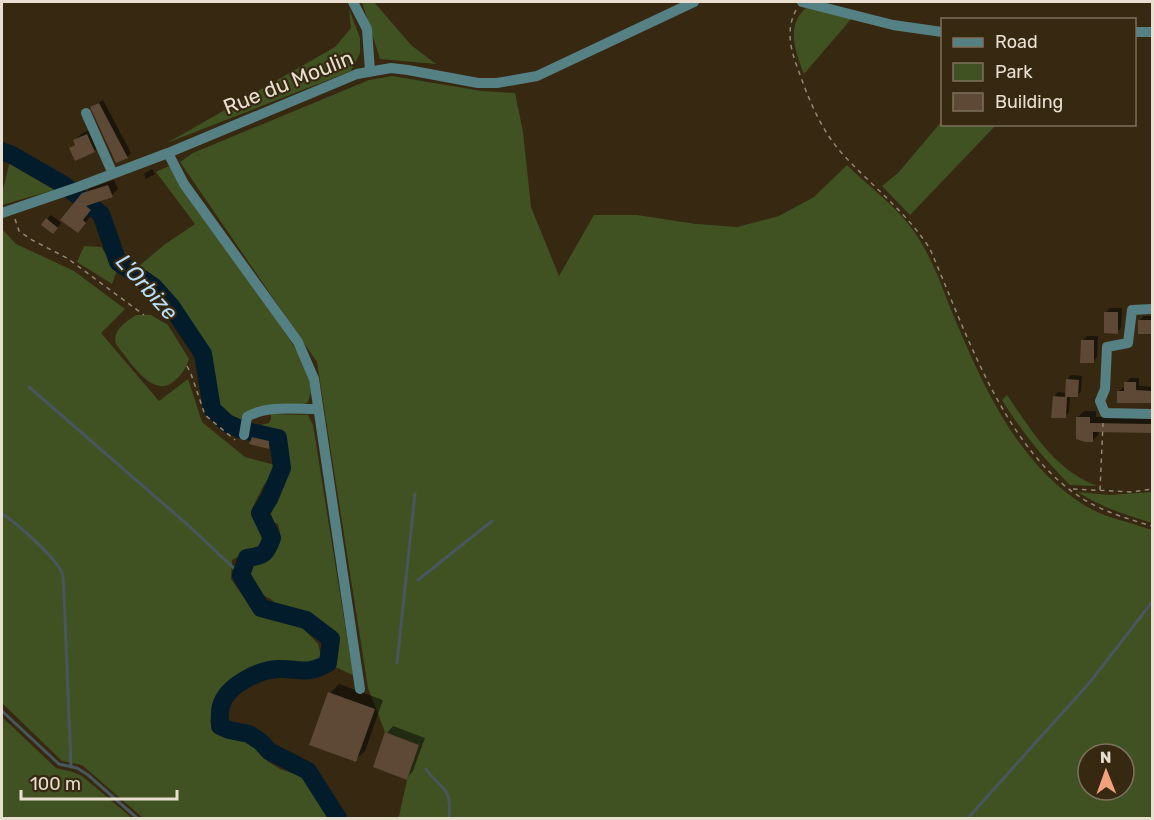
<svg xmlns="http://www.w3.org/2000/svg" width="1154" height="820" font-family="Rubik,sans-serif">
<rect width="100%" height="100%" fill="#362811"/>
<path fill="#415222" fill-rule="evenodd" d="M 362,2 L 374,2 L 411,45 L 436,64 L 380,59 Z
M 806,8 L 852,18 L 804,74 C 796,53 785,26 806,8 Z
M 349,9 L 360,38 L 360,53 L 351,71 L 167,143 L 335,47 L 351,28 Z
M 392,76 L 482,91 L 515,93 L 523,132 L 531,207 L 559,276 L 594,215 L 637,215 L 696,224 L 737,227 L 779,216 L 814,197 L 847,165 C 869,187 898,207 915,233 C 934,260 944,294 957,324 C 985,391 1020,465 1084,505 C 1105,518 1130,522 1152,530 L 1152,818 L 397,818 L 399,816 L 407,780 L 419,745 L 385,732 L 368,688 L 317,362 L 180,162 L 193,153 L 369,80 ZM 1088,754 L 1124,754 L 1124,790 L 1088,790 Z
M 942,121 L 942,124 L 996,125 L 910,215 L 882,186 L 898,173 Z
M 10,161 L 57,189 L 2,205 L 2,193 Z
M 169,166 L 290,340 L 308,371 L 311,392 L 308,402 L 300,406 L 245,413 L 239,422 L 228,418 L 218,405 L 209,354 L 163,288 L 139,266 L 164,245 L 195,224 L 156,172 Z
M 2,229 L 16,244 L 74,271 L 125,309 L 101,333 L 159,401 L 188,379 L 202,422 L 245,457 L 279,466 L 263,486 L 252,509 C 258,523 271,544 251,552 C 244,555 238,556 232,560 L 231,579 L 253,611 L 264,618 L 276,618 L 292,622 L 302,627 L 318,644 L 321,655 L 319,661 L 310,668 L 274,665 L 244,675 L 219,691 L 210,722 L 224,735 L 249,739 L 267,761 L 280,769 L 309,779 L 336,818 L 143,818 L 82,765 L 62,761 L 2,703 Z
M 84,246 L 101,247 L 117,270 L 112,284 L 77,262 Z
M 136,315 L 151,315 L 168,325 L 189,359 C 185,370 182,375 173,382 C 152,399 128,359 116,344 C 112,330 126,322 136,315 Z
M 1007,395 C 1033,432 1053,469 1097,486 L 1070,485 C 1044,459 1021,431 1002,400 Z
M 271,414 L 308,415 L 313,425 L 353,675 L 333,666 L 336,634 L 315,616 L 281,609 L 272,600 L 263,595 L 253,584 L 247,572 L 248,563 C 271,558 286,551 278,524 L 272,521 L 271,514 C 280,489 290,463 282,437 L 257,430 L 257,426 L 269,423 L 271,419 Z
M 1078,492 L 1110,495 L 1152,492 L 1152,523 C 1127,515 1100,507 1078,492 Z
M 2,717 L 56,768 L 73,772 L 82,776 L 132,818 L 2,818 Z"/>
<path fill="#0007" d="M 103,100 L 131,153 L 127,157 L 92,107 Z
M 94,128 L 101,144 L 94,151 L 71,148 L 76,143 L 75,140 L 81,134 Z
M 152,169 L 155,174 L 146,179 L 144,174 Z
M 114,180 L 118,189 L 112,195 L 93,202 L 96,203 L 87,214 L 91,216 L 78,231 L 84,194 L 90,188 Z
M 51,215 L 61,223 L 57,228 L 47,219 Z
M 1110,308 L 1122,308 L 1121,328 L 1117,332 L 1106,312 Z
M 1144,316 L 1152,316 L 1152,332 L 1140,332 L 1140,320 Z
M 1087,336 L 1098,336 L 1097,357 L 1093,362 L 1083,340 Z
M 1071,375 L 1082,376 L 1081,391 L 1077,396 L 1070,395 L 1069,412 L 1065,417 L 1054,397 L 1058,392 L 1066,393 L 1067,380 Z
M 1130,378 L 1139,378 L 1139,386 L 1152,387 L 1152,402 L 1118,401 L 1118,391 L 1125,387 L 1126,383 Z
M 1084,411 L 1096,411 L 1096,417 L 1152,418 L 1152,432 L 1099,431 L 1098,435 L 1092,441 L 1078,417 Z
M 257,433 L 273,437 L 272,443 L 268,447 L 253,437 Z
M 339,684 L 383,700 L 365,751 L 355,760 L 330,693 Z
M 393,726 L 425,738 L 413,771 L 407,778 L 387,733 Z"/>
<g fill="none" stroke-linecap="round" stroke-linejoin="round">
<path stroke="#48565d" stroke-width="3" d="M 29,387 L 189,526 L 241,575
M 2,514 C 16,522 56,558 62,573 C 64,578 63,586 64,592 L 71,767
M 418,580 L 492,521
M 397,663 L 415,494
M 2,711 L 59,764 L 77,768 L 88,775 L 137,818
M 426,769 C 442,792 452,785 449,818
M 968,818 L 1091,681 L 1152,602"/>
<path stroke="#031c2b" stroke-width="18" d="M 2,151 L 12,155 L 64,185 L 101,214 L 118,262 L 154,287 L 171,306 L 203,354 L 212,409 L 227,423 L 242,430 L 278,438 L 282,468 L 269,499 L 260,513 L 272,538 C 265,555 265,555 247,558 L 241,575 L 261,608 L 306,620 L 331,639 L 328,663 C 306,676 301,668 278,669 C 258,670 226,686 221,706 C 219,712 220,720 220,726 L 229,730 L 249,734 L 261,742 L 269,751 L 308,771 L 338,818"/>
</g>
<path fill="#5d4935" d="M 99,103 L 128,158 L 116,163 L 90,107 Z
M 87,134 L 95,152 L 75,161 L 69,148 L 75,145 L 73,140 Z
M 108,185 L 113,197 L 86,206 L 91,210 L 83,220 L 86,223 L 78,233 L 60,220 L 82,193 Z
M 46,218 L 58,228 L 53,234 L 41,225 Z
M 1104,312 L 1118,312 L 1118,334 L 1104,333 Z
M 1138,320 L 1152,320 L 1152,334 L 1138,334 Z
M 1081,340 L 1094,340 L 1094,363 L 1080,363 Z
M 1066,379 L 1079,380 L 1078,397 L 1067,397 L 1066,418 L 1051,418 L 1053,396 L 1065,397 Z
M 1124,382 L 1136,382 L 1136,390 L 1152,391 L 1152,403 L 1117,403 L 1117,391 L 1124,391 Z
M 1076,417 L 1090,417 L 1090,423 L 1152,424 L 1152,433 L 1093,432 L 1093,442 L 1085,442 L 1076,439 Z
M 252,437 L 269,441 L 269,449 L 249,444 Z
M 328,692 L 375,709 L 356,762 L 309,745 Z
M 385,732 L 419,745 L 407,780 L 373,767 Z"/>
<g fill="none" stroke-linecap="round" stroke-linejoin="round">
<path stroke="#938876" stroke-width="1.5" stroke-dasharray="4.5 4.5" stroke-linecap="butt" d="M 796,10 C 785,31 791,51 799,72 C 809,100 820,127 839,150 C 869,184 905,210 930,249 C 965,329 1003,447 1080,497 C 1101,511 1128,519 1152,526
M 15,219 L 19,231 L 32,240 L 67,258 L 144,315
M 187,366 L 191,374 L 205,415 L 235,440
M 1073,489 L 1132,492 L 1152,489
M 1100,490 L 1103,423"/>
<path stroke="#568184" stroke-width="10" d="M 353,2 L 367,29 L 370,71
M 802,2 L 893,25 L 942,32
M 1134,32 L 1152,32
M 86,113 L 113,174
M 168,153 L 184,184 L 298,342 L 314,379 L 360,689
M 2,213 L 78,187 L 168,153 L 357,74 L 391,68 L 408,70 L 478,83 L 497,83 L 537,76 L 694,2
M 1152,309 L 1132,310 L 1128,343 L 1107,347 L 1105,389 L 1100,401 L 1105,413 L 1152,414
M 244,435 L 247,417 C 266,405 296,409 317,409"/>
</g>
<g text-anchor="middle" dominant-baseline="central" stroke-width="4.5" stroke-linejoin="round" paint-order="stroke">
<g font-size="21" fill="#e8dfd1" stroke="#362811">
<text transform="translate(288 82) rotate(-22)">Rue du Moulin</text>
</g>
<g font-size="22" font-style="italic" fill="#b9dffa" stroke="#362811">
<text transform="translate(147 287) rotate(48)">L'Orbize</text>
</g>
</g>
<rect width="1154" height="820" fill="none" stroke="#e8dfd1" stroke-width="6"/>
<rect x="941" y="18" width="195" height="108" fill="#362811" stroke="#7d715e" stroke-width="1.5"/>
<rect x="953" y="38" width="30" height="9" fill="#568184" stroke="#7d715e" stroke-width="1.5"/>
<text x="995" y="48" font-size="18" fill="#e8dfd1">Road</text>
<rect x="953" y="63" width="30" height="18" fill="#415222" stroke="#7d715e" stroke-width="1.5"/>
<text x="995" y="78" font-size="18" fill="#e8dfd1">Park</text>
<rect x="953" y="93" width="30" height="18" fill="#5d4935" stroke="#7d715e" stroke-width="1.5"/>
<text x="995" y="108" font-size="18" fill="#e8dfd1">Building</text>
<g transform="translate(1106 772) rotate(359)"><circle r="28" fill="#362811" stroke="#7d715e" stroke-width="1.5"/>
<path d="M0-4.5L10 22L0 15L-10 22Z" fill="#f1a17c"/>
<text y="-9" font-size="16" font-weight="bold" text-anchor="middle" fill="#e8dfd1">N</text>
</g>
<path d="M21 790v9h156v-9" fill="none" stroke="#e8dfd1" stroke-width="3"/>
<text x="30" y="790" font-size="18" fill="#e8dfd1" stroke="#362811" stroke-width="4.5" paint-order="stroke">100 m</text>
</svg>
